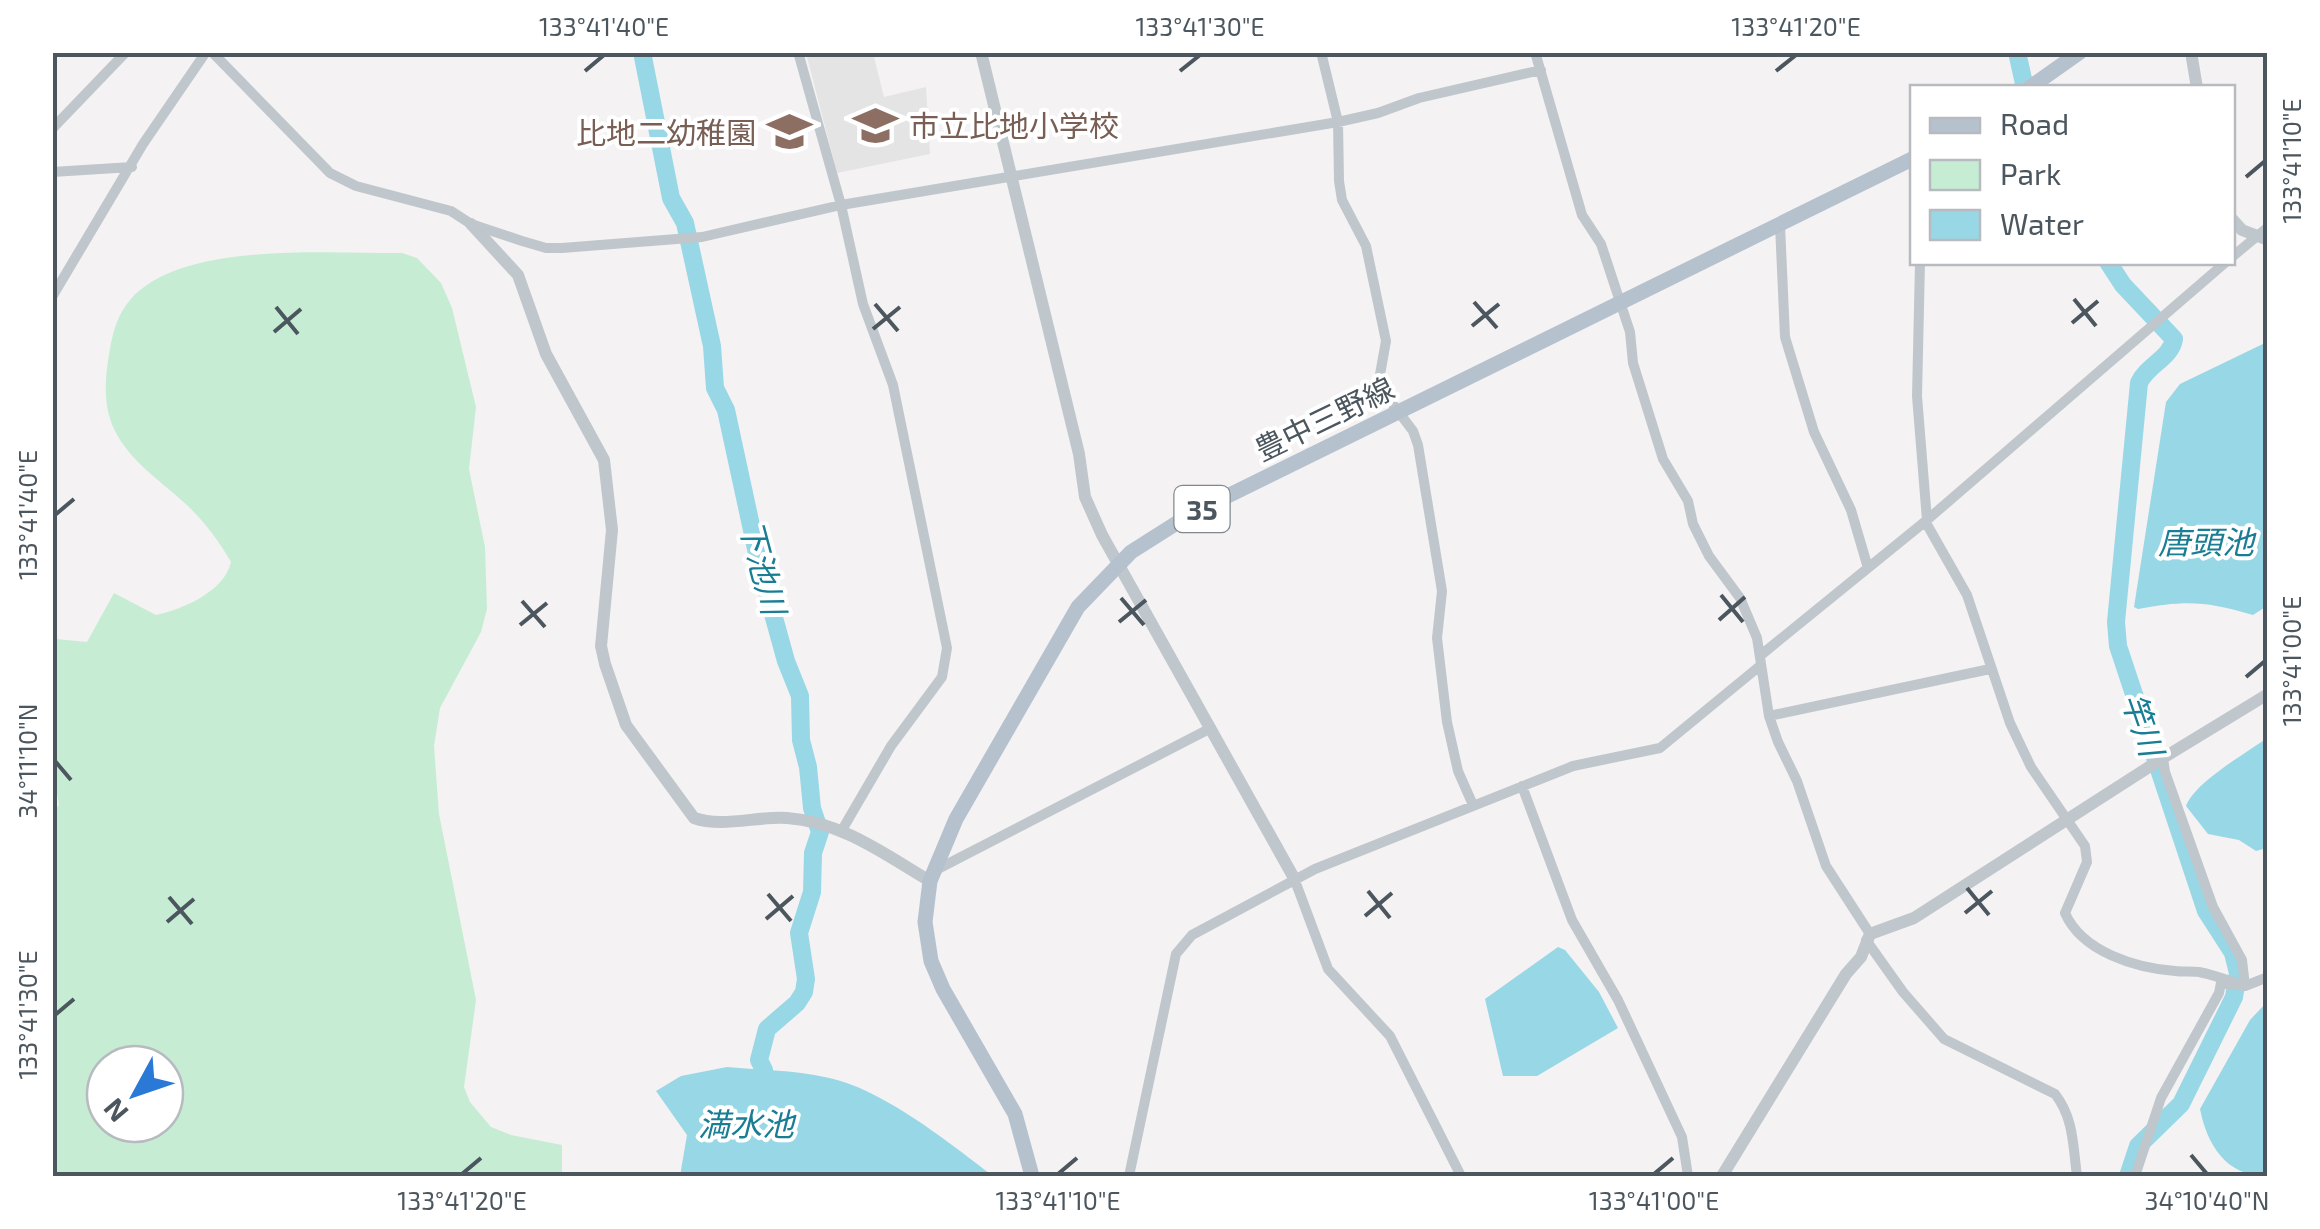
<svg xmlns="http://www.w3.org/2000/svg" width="2320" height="1229" font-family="'Exo 2','Noto Sans JP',sans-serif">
<rect width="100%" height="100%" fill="#f4f2f3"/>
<path fill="#e5e4e4" d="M 806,53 L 873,53 L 884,97 L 926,87 L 930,154 L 837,173 Z"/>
<path fill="#c6edd4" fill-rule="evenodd" d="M 402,253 L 417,258 L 441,283 L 452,308 L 476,407 L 469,469 L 485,547 L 487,609 L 481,632 L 440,708 L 434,746 L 439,814 L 476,1000 L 464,1087 L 470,1102 L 491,1127 L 511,1135 L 562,1145 L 562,1176 L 53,1176 L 52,814 L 59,805 L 52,764 L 53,645 L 56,639 L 87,642 L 114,593 L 156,615 C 183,609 224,592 231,562 C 219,541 206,524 189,507 C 164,483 131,463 115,431 C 102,405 105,376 110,349 C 113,331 118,314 130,300 C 181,240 330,254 402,253 ZM 105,1064 L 165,1064 L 165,1124 L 105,1124 Z"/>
<path fill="#97d7e6" d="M 2267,342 L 2267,606 L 2253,615 C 2206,601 2186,600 2138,609 L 2134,607 L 2166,402 L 2180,384 Z
M 2267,738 L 2267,848 L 2256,851 L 2239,840 L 2208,834 L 2186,806 C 2195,782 2245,754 2267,738 Z
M 1558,947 L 1565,950 L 1599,992 L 1618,1028 L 1537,1076 L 1503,1076 L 1485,999 Z
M 2267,1002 L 2267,1176 C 2227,1177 2207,1145 2200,1109 L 2250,1020 Z
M 727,1067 C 772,1071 822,1070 864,1090 C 911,1112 952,1145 993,1176 L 680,1176 L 687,1135 L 656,1091 L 681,1076 Z"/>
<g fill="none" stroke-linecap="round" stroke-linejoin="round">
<path stroke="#97d7e6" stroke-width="18" d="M 642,52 L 671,198 L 685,223 L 712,346 L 715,388 L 726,410 L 760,567 L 786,661 L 800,696 L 801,740 L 808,767 L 812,808 L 820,832 L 813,853 L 812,892 L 799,933 L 806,979 L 804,992 L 797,1003 L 767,1029 L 759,1060 L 764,1070
M 2017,52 L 2025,88
M 2108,262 L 2123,285 L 2174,339 C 2171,358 2147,365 2139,383 L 2116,622 L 2118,646 L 2206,911 L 2233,953 L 2238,973 L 2234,997 L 2181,1104 L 2138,1146 L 2128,1176"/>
<path stroke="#bfc7cd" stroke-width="10" d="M 212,52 L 330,173 L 356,186 L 451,211 L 471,224 L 522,241 L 546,248 L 562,248 L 702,237 L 841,205 L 798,52
M 1321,52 L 1338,122 L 1339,181 L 1342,200 L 1366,246 L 1386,341 L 1379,380 L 1385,394 L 1413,431 L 1418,445 L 1442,591 L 1437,638 L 1447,722 L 1458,771 L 1473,805
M 1535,52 L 1582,215 L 1601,244 L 1630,332 L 1633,363 L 1663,459 L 1688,501 L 1693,524 L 1709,556 L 1740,598 L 1757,638 L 1769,716 L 1778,742 L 1797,781 L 1826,866 L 1870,934
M 52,129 L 126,52
M 52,172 L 132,167
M 1780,225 L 1785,337 L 1814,432 L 1851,510 L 1868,568
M 2232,257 L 2268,227
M 1920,262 L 1917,396 L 1927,520
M 52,297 L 143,144 L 206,52
M 1925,521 L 1967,595 L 2010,723 L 2031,767 L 2085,846 L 2087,862 L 2065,913 C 2082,952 2136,968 2175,971 C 2183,972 2191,971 2199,972 C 2214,975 2230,981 2245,986
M 1761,655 L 1927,520 L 2226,262
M 1769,716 L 1990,669
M 2163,758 L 2165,772 L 2213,907 L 2242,960 L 2245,986
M 1522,786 L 1572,920 L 1618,1000 L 1682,1137 L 1688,1176
M 842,830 L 891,746 L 942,677 L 947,648 L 893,385 L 863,304 L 841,205 L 1338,122 L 1378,113 L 1419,98 L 1541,70
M 932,872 L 1211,728
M 1294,878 L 1328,969 L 1390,1036 L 1461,1176
M 1866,940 L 1903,992 L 1944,1039 L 2055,1094 C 2074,1118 2073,1147 2077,1176
M 1129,1176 L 1176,954 L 1192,935 L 1315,869 L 1573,766 L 1660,748 L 1761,665
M 2135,1176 L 2161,1098 L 2219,993 L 2221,983 L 2245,986 L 2268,977"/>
<path stroke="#bfc7cd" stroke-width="12" d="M 981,52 L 1079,454 L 1085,497 L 1102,535 L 1294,878
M 2191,52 L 2197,88
M 2232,219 L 2242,230 L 2268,240
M 471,224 L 518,275 L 546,354 L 604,460 L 612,530 L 601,646 L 605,664 L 626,725 L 694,818 C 722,828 757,816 787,818 C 842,822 884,854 930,881
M 1722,1176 L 1846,974 L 1861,957 L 1870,934 L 1914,918 L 2163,758 L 2268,694"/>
<path stroke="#b5c2ce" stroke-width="15" d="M 2029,88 L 2080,52
M 1032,1176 L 1015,1114 L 943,989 L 931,961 L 925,922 L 930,881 L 956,819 L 1078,607 L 1131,552 L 1191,514 L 1912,159"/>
</g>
<path fill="none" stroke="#4b565e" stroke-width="4" d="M 585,71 L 604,55M 1180,71 L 1200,55M 1776,71 L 1796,55M 2246,177 L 2265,161M 2074,299 L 2096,326M 1474,302 L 1497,328M 875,304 L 898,331M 276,307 L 298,334M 2072,323 L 2098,301M 1472,326 L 1499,304M 873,329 L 900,307M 274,332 L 301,309M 55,515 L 74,499M 1721,595 L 1743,622M 1121,598 L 1144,625M 522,601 L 545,627M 1719,620 L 1745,597M 1119,622 L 1146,600M 520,625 L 547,603M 2246,677 L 2265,661M 55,761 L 71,780M 1967,888 L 1989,915M 1368,891 L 1390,918M 768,894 L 791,921M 169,897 L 192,924M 1965,913 L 1992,891M 1365,916 L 1392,893M 766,919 L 793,896M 167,922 L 194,899M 55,1015 L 74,999M 2191,1155 L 2207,1174M 462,1174 L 481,1158M 1058,1174 L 1077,1158M 1654,1174 L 1673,1158"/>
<defs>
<symbol id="school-bare" viewBox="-9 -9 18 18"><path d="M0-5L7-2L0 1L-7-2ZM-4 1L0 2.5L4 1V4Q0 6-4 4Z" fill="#8d6e63" stroke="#fff" stroke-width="2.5" paint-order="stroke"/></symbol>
</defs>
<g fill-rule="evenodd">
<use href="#school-bare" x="844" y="94" width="63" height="63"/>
<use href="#school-bare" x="758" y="100" width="63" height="63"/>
</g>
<g text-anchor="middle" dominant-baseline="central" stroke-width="8" stroke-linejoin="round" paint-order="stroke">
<rect fill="#fff" stroke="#81898e" stroke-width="2.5" x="1174.5" y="486" width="55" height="46" rx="8"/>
<g font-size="28" font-weight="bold" fill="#4b565e">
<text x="1202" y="509">35</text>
</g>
<g font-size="30" fill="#785e54" stroke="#fff" text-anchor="start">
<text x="909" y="125">市立比地小学校</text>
<text x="756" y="132" text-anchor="end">比地二幼稚園</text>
</g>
<g font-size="30" fill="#4b565e" stroke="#fff">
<text transform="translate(1324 418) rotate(-26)">豊中三野線</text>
</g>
<g font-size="32" font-style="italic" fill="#197d94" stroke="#fff">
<text x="2206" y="541">唐頭池</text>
<text transform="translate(764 567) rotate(75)">下池川</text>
<text transform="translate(2144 724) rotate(71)">竿川</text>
<text x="746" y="1123">満水池</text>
</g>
</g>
<rect width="2320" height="1229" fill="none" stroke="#ffffff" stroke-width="110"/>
<rect x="1910" y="85" width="325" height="180" fill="#ffffff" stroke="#b7bbbf" stroke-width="2.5"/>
<rect x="1930" y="118" width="50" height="15" fill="#b5c2ce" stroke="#b7bbbf" stroke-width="2.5"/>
<text x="2000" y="135" font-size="30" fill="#4b565e">Road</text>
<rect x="1930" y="160" width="50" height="30" fill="#c6edd4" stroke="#b7bbbf" stroke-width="2.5"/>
<text x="2000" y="185" font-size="30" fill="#4b565e">Park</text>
<rect x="1930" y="210" width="50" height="30" fill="#97d7e6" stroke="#b7bbbf" stroke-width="2.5"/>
<text x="2000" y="235" font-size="30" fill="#4b565e">Water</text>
<g transform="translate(135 1094) rotate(230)"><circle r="48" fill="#ffffff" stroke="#b7bbbf" stroke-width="2.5"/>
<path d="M0-8L18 38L0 25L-18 38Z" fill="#2b79d6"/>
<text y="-15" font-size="28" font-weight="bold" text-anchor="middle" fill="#4b565e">N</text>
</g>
<rect x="55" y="55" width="2210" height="1119" fill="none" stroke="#4b565e" stroke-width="4"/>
<g font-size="25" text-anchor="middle" fill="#4b565e">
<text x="604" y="36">133°41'40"E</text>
<text x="1200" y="36">133°41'30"E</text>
<text x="1796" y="36">133°41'20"E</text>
<text transform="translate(2292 161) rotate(-90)" y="9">133°41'10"E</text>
<text transform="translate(28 515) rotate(-90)" y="9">133°41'40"E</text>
<text transform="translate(2292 661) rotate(-90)" y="9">133°41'00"E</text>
<text transform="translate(28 761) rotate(-90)" y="9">34°11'10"N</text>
<text transform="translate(28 1015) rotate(-90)" y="9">133°41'30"E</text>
<text x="462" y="1210">133°41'20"E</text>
<text x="1058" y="1210">133°41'10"E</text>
<text x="1654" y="1210">133°41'00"E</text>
<text x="2207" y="1210">34°10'40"N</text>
</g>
</svg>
